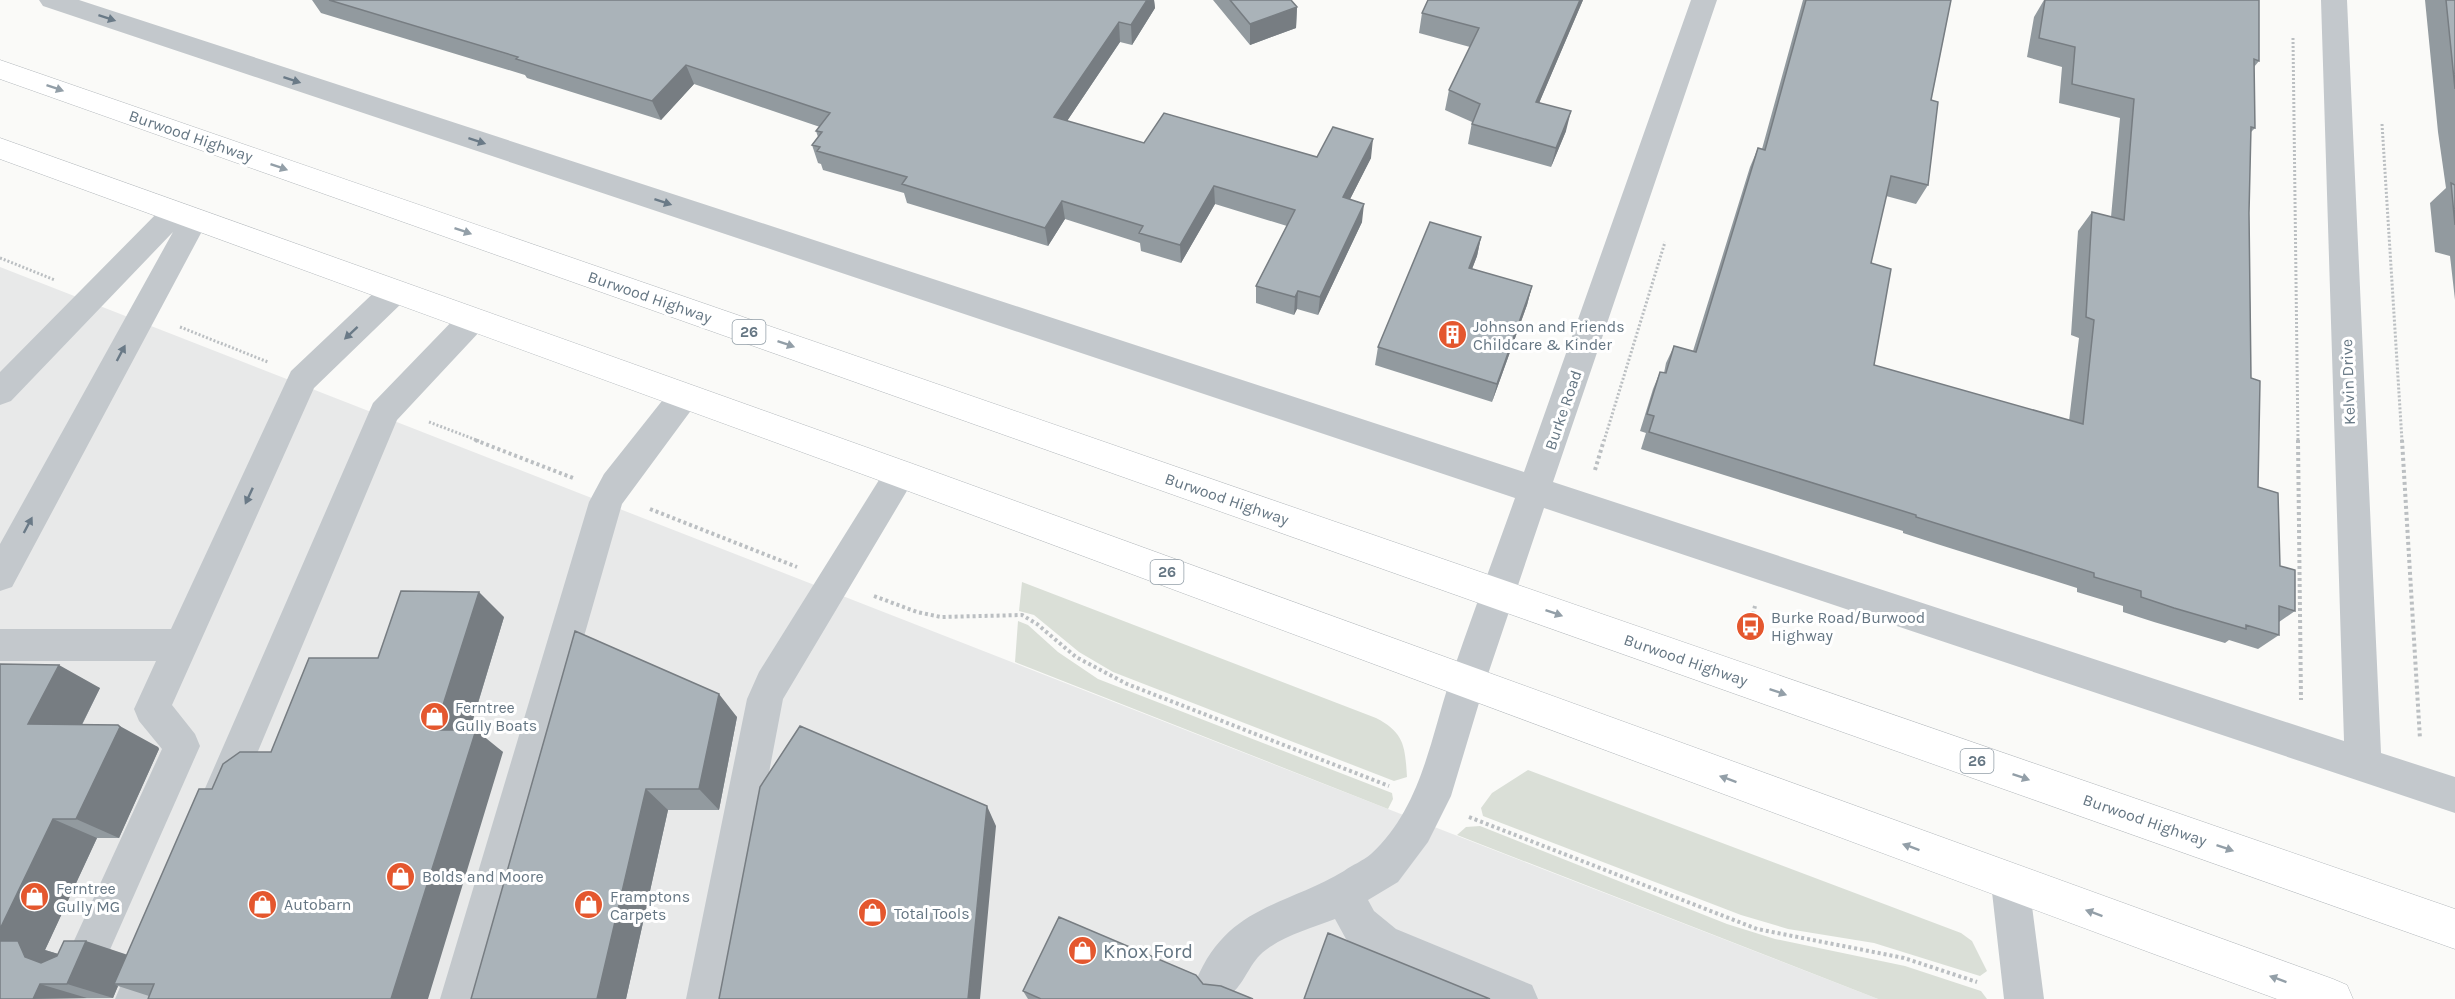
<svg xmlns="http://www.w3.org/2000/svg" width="2455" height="999" font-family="Karla,sans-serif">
<rect width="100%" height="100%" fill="#fafaf8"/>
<path fill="#e8e9e9" d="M 0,267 L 1388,809 L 1878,999 L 0,999 Z"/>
<path fill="#dadfd7" d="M 1022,582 L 1376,718 C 1405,733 1405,747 1407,777 L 1394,781 L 1113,672 L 1079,652 L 1034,615 L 1019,611 Z
M 1018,621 L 1028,625 L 1058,652 L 1098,679 L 1392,793 L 1393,799 L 1388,809 L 1015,662 Z
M 1528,770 L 1961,933 L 1972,941 L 1987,971 L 1980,976 L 1874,943 L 1788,929 L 1741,915 L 1483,816 L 1481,808 L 1492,793 Z
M 1480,826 L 1727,924 L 1775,939 L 1905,966 L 1981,991 L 1987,999 L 1878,999 L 1457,835 L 1466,827 Z"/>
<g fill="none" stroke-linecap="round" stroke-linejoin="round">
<defs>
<path id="highway" d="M 0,60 L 2455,909 L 2455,949 L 0,79 Z
M 0,138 L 916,465 L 2333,979 L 2347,985 L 2353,999 L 2277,999 L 2154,954 L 892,485 L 0,159 Z"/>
</defs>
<use href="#highway" stroke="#b4b9bd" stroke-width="1"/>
<path stroke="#bbbfc2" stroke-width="3" stroke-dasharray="2 2" stroke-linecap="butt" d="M 2293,38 L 2298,441
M 2382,124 L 2402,441
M 0,258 L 55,280
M 180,327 L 268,362
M 429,422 L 479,441
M 1604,441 L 1665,242"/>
<path stroke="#bbbfc2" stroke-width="4" stroke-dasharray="3 3" stroke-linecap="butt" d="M 475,440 L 573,478
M 2298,440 L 2301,700
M 2402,440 L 2420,739
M 1595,470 L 1604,440
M 650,509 L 797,567
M 874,596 L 917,612 L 941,617 L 1022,615 L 1037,624 L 1076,657 L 1127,684 L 1389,786
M 1750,626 L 1755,606
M 1469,817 L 1757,929 L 1904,958 L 1977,982"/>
<path fill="#c3c8cc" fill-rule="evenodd" d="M 39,0 L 79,0 L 1524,472 L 1691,0 L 1717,0 L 1553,482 L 2344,741 L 2321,0 L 2347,0 L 2381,753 L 2455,777 L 2455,813 L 1544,508 L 1485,683 L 1451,796 L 1428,842 L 1398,882 L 1368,900 L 1374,911 L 1396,929 L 1532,985 L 1538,999 L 1469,999 L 1368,957 L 1346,939 L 1335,919 C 1310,929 1280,936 1260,955 C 1248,967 1242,988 1228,996 C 1220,999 1210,999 1202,995 L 1196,981 C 1227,906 1283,907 1344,871 C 1352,865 1363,861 1371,854 C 1420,809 1430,742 1449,683 C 1470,621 1493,560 1515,498 L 43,6 Z
M 175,201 L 185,205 L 189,211 L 194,209 L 204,213 L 208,220 L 12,587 L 0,591 L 0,544 L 173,232 L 11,401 L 0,405 L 0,372 L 165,205 Z
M 393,282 L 404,285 L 408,293 L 404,301 L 314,388 L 172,705 L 195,734 L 200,746 L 101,970 L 87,976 L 73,970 L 67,956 L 162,749 L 139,721 L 134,709 L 156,661 L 0,661 L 0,629 L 171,629 L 291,371 L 382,285 Z
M 471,309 L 482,313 L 486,321 L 482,329 L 397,420 L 235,806 L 222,811 L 209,806 L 203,793 L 373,403 L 460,313 Z
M 684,383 L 695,387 L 700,396 L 695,405 L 622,504 L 480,999 L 440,999 L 589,502 L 604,474 L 673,387 Z
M 901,460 L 913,464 L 917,474 L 783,699 L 726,999 L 686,999 L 747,699 L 759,672 L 889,464 Z
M 2010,864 L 2024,869 L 2029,883 L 2044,999 L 2004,999 L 1991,883 L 1996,869 Z
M 155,931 L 169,937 L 175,951 L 155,999 L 115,999 L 141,937 Z"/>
<use href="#highway" fill="#fff" fill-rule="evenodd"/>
</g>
<path fill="#929a9f" d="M 312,0 L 1154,0 L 1155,8 L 1132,45 L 1120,42 L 1067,121 L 1144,143 L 1317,157 L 1371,158 L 1350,199 L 1362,222 L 1318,315 L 1297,309 L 1294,315 L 1256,303 L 1256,286 L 1287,226 L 1215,204 L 1181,263 L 1141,251 L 1140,243 L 1065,219 L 1048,246 L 907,203 L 904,193 L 823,170 L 821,164 L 818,163 L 812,145 L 818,137 L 816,131 L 820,127 L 694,84 L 661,120 L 527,78 L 525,75 L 321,13 Z
M 1213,0 L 1291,0 L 1297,7 L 1296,28 L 1250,45 Z
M 1428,0 L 1583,0 L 1539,103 L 1566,131 L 1551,167 L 1468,144 L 1472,122 L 1445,110 L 1449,90 L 1470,47 L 1419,33 L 1422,13 Z
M 1803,0 L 1951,0 L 1931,100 L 1928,185 L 1916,204 L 1886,196 L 1871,263 L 1874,365 L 2069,421 L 2079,338 L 2071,335 L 2078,231 L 2092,212 L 2111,217 L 2120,118 L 2059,103 L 2062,67 L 2027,57 L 2034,17 L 2044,0 L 2259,0 L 2259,61 L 2254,67 L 2255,128 L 2250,133 L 2249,213 L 2251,378 L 2258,487 L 2280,566 L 2295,611 L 2279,622 L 2279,635 L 2258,649 L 2229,640 L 2225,643 L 2154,622 L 2123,612 L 2123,606 L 2077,592 L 2077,588 L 1937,544 L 1903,533 L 1903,531 L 1641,449 L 1646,433 L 1640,431 L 1653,389 L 1660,372 L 1664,373 L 1666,363 L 1674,346 L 1693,351 L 1750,167 L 1758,148 L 1762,149 Z
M 2425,0 L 2455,0 L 2455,300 L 2450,256 L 2435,252 L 2430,203 L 2446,188 L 2438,132 Z
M 1481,237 L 1477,256 L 1472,269 L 1532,286 L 1527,305 L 1492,402 L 1375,365 L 1378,347 Z
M 504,617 L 470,730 L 503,752 L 149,996 L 118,986 L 113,998 L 0,999 L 0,664 L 100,688 L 82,725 L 158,747 L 159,749 L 119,838 L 97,838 L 45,950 L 58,954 L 127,955 L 212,789 L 271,752 Z
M 575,631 L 737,717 L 719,810 L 668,810 L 626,999 L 471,999 Z
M 1203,984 L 1253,999 L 1028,999 L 1023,991 Z"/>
<path fill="#777d82" d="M 1147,0 L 1154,0 L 1155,8 L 1132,45 L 1131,25 Z
M 1580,0 L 1583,0 L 1531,122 L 1536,102 Z
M 1297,7 L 1296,28 L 1250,45 L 1250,24 Z
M 1119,22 L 1120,42 L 1057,136 L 1054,117 Z
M 686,65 L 694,84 L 661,120 L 652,101 Z
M 1571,111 L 1566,131 L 1551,167 L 1556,148 Z
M 1373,139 L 1371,158 L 1342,215 L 1343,197 Z
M 1214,186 L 1215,204 L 1181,263 L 1180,245 Z
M 1062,201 L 1065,219 L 1048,246 L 1045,228 Z
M 1364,204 L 1362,222 L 1318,315 L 1320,297 Z
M 1481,237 L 1477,256 L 1465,287 L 1469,268 Z
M 1532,286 L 1527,305 L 1492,402 L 1497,384 Z
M 1298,291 L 1297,309 L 1294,315 L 1295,297 Z
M 479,592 L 504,617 L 463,752 L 435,730 Z
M 59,665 L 100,688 L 71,746 L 28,724 Z
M 719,694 L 737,717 L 719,810 L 699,789 Z
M 118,725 L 158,747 L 159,749 L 119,838 L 76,819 Z
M 476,730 L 503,752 L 428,999 L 391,999 Z
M 646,789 L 668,810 L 626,999 L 597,999 Z
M 987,806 L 996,826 L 980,999 L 968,999 Z
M 53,819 L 97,838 L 45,950 L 65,956 L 86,941 L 131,956 L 114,984 L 118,986 L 113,998 L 67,984 L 41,963 L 25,957 L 0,943 L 0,929 Z
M 40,984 L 87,998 L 33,999 Z"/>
<path fill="#aab3b9" stroke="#777d82" stroke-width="1.5" d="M 329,0 L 1147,0 L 1131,25 L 1119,22 L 1054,117 L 1144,143 L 1164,113 L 1317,157 L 1333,127 L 1373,139 L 1343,197 L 1364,204 L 1320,297 L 1298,291 L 1295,297 L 1256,286 L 1295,210 L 1214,186 L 1180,245 L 1139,233 L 1143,226 L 1062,201 L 1045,228 L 902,184 L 907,177 L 817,151 L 820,147 L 812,145 L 822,132 L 816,131 L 830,113 L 686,65 L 652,101 L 516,59 L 518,57 Z
M 1230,0 L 1291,0 L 1297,7 L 1250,24 Z
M 1428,0 L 1580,0 L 1536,102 L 1571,111 L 1556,148 L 1472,124 L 1480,104 L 1449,90 L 1479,28 L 1422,13 Z
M 1806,0 L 1951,0 L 1931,100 L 1938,102 L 1928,185 L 1891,176 L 1871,263 L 1891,269 L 1874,365 L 2083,424 L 2094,320 L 2086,317 L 2092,212 L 2124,220 L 2134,99 L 2072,84 L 2075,47 L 2039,38 L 2045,0 L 2259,0 L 2259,61 L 2254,59 L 2255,128 L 2251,127 L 2249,213 L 2251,378 L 2260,381 L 2258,487 L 2278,493 L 2280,566 L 2295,570 L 2295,611 L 2279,606 L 2279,635 L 2246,625 L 2246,629 L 2174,608 L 2141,597 L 2141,591 L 2094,577 L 2094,573 L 1951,528 L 1916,517 L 1916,515 L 1649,432 L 1654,416 L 1647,414 L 1660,372 L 1666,373 L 1674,346 L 1696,352 L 1758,148 L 1765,150 Z
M 2446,0 L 2455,0 L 2455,89 Z
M 2451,183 L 2455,185 L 2455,225 Z
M 1430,222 L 1481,237 L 1469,268 L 1532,286 L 1497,384 L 1378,347 Z
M 401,591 L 479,592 L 435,730 L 476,730 L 391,999 L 148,999 L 154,984 L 114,984 L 199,789 L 212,789 L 223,764 L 240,752 L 271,752 L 309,658 L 378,658 Z
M 575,631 L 719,694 L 699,789 L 646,789 L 597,999 L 471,999 Z
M 0,664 L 59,665 L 28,724 L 118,725 L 120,727 L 76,819 L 53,819 L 0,929 Z
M 800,726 L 987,806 L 968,999 L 719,999 L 760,787 Z
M 1059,917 L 1196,975 L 1203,984 L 1221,986 L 1253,999 L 1041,999 L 1023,991 Z
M 1328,933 L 1490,999 L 1304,999 Z
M 0,941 L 18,941 L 25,957 L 41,963 L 57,956 L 64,941 L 86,941 L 67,984 L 40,984 L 33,999 L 0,999 Z"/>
<defs><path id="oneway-solid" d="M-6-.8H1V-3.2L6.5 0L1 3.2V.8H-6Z" transform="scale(1.5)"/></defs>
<g fill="#6a7a87">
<use href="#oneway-solid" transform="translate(107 18) rotate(18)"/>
<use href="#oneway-solid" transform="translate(292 80) rotate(18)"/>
<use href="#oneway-solid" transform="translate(477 141) rotate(18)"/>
<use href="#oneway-solid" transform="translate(663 202) rotate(18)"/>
<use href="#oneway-solid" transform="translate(351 333) rotate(137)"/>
<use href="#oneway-solid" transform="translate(121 353) rotate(-62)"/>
<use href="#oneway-solid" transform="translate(249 496) rotate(115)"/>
<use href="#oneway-solid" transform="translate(28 525) rotate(-62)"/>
</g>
<g fill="#939fa8">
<use href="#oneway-solid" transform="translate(55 88) rotate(19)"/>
<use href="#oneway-solid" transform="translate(279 167) rotate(19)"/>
<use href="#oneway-solid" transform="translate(463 231) rotate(19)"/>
<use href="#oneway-solid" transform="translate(786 344) rotate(19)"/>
<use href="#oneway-solid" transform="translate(1554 613) rotate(19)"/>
<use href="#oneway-solid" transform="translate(1778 692) rotate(19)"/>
<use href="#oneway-solid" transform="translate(2021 777) rotate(19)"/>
<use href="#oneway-solid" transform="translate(1728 779) rotate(-160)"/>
<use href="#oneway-solid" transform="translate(1911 847) rotate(-160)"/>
<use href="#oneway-solid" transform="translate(2225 848) rotate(19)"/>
<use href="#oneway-solid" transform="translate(2094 913) rotate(-160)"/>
<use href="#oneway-solid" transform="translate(2278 979) rotate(-160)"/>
</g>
<defs>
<symbol id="building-disc" viewBox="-11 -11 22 22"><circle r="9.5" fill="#e4572e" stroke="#fff"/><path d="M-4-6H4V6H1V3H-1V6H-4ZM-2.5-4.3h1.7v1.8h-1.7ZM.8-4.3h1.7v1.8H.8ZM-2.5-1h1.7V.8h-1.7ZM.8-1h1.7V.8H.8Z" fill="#fff"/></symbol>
<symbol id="bus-disc" viewBox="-11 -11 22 22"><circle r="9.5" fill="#e4572e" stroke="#fff"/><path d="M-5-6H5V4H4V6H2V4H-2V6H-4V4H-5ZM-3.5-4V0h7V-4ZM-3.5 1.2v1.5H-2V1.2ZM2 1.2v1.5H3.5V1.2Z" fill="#fff"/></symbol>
<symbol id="shop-disc" viewBox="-11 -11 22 22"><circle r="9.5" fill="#e4572e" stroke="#fff"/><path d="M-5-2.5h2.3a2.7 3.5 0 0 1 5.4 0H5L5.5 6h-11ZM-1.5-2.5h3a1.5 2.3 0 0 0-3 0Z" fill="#fff"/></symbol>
</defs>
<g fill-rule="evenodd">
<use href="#building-disc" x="1436" y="318" width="33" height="33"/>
<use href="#bus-disc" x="1734" y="610" width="33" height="33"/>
<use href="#shop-disc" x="418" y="700" width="33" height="33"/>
<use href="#shop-disc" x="384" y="860" width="33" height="33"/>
<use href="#shop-disc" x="18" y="880" width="33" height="33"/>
<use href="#shop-disc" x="246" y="888" width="33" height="33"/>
<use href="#shop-disc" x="572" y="888" width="33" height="33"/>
<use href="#shop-disc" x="856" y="896" width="33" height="33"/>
<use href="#shop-disc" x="1066" y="934" width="33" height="33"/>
</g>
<g text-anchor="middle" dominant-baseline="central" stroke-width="6" stroke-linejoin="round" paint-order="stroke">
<g fill="#fff" stroke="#939fa8" stroke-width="1.5">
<rect x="732.5" y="320" width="33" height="24" rx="4.5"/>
<rect x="1150.5" y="560" width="33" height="24" rx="4.5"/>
<rect x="1960.5" y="749" width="33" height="24" rx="4.5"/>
</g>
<g font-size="15" font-weight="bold" fill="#657683">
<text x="749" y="332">26</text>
<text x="1167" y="572">26</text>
<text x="1977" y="761">26</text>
</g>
<g font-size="16" fill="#657683" stroke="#fff">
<text transform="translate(191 136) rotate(19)">Burwood Highway</text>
<text transform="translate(650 297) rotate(19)">Burwood Highway</text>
<text transform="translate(2348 382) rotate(-92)">Kelvin Drive</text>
<text transform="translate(1563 410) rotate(-71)">Burke Road</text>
<text transform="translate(1227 499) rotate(19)">Burwood Highway</text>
<text transform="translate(1686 660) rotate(19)">Burwood Highway</text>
<text transform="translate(2145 820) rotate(19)">Burwood Highway</text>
</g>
<g font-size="16" fill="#657683" stroke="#fff" text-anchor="start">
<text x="1473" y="326">Johnson and Friends<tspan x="1473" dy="18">Childcare &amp; Kinder</tspan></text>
<text x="1771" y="617">Burke Road/Burwood<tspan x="1771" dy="18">Highway</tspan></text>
<text x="455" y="707">Ferntree<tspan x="455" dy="18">Gully Boats</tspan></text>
<text x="422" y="876">Bolds and Moore</text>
<text x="56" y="888">Ferntree<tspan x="56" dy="18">Gully MG</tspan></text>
<text x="610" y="896">Framptons<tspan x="610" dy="18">Carpets</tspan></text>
<text x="284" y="904">Autobarn</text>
<text x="894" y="913">Total Tools</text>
</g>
<g font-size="20" fill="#657683" stroke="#fff" text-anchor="start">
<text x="1103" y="951">Knox Ford</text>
</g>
</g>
</svg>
